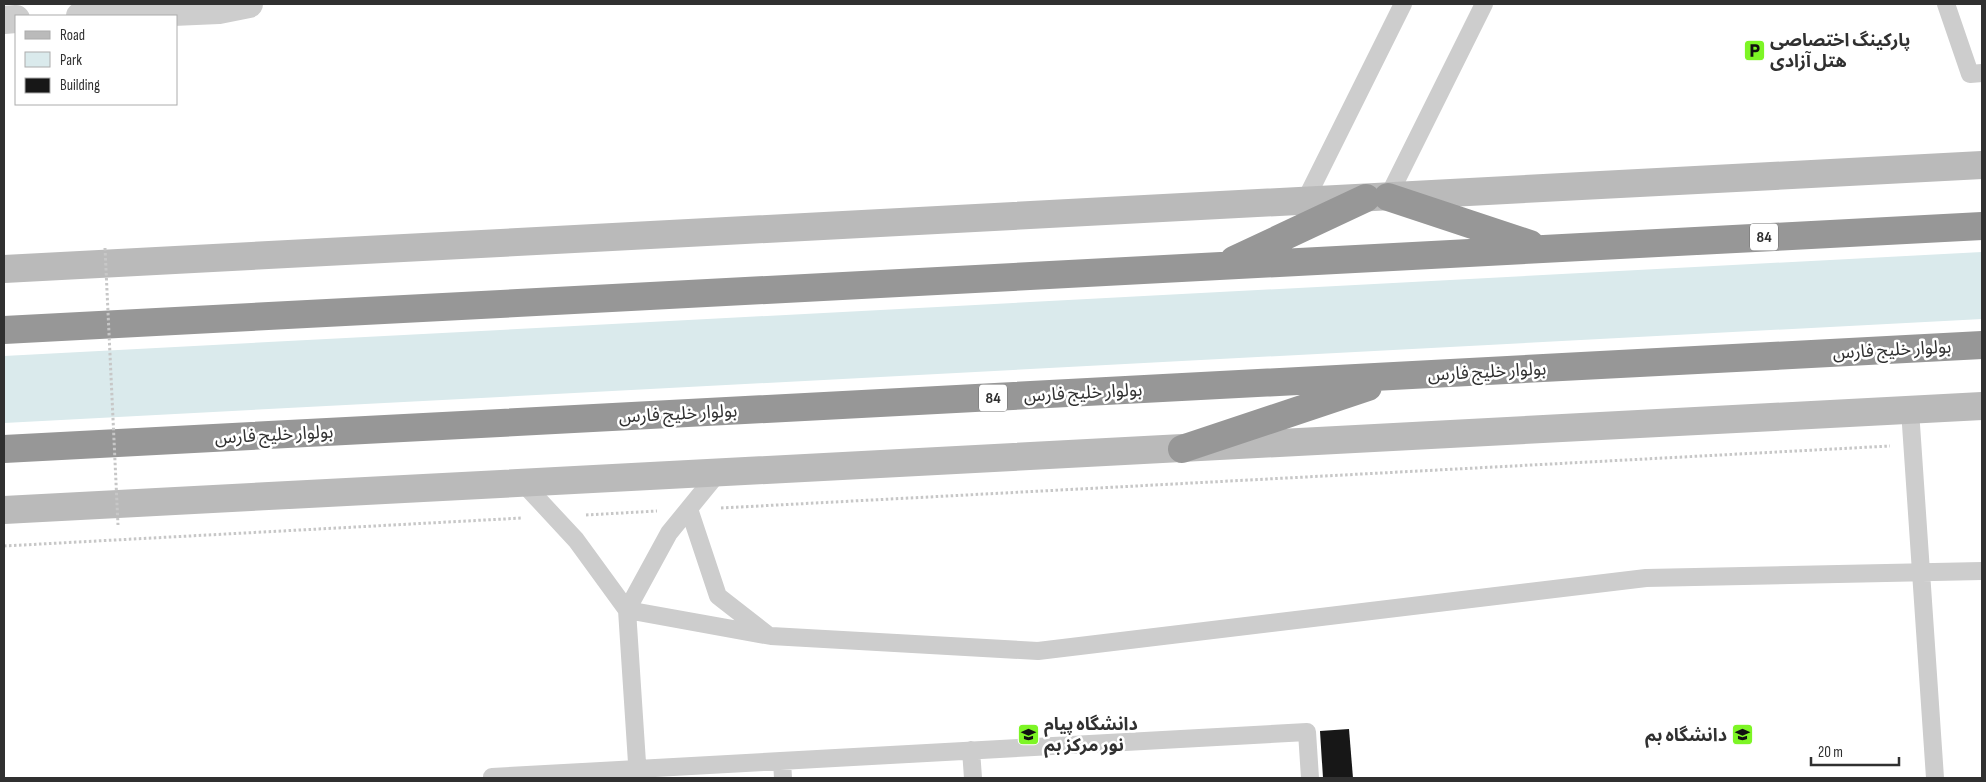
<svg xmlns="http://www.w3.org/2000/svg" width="1986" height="782" font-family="'Sofia Sans Condensed','Noto Sans Arabic',sans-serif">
<rect width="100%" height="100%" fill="#fff"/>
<path fill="#daeaec" d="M 1982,252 L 1982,319 L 4,423 L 4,356 Z"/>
<path fill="#171717" d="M 1349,729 L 1353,778 L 1323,778 L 1320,731 Z"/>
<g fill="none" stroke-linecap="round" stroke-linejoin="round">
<path stroke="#c7c7c7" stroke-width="3" stroke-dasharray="2.5 2.5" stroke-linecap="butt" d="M 721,508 L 1890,446
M 586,515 L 657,511
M 4,546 L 522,518"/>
<path stroke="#cdcdcd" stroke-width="18" d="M 1946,4 L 1970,74 L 1982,73
M 1388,197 L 1484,4
M 1305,201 L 1403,4
M 1910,410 L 1935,778
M 523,483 L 576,540 L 627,610 L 669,533 L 718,473
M 689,509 L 718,596 L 768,635
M 971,750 L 973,778
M 782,761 L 783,778
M 492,778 L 492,777 L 1307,732 L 1310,778
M 638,778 L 627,610 L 771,636 L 1038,651 L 1646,578 L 1982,571"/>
<path stroke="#cdcdcd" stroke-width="28" d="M 80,16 L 219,10 L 249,4
M 4,20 L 16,19"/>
<path stroke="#bababa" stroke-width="28" d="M 4,269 L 1982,165
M 4,510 L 1982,406"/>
<path stroke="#979797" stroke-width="28" d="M 1388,197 L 1530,244
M 1234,260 L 1366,198
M 4,330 L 1982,226
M 4,449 L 1982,345
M 1182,449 L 1368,387"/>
<path stroke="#c7c7c7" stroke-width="3" stroke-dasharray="2.5 2.5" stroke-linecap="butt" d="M 105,248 L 118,525"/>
</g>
<defs>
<symbol id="parking-square" viewBox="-11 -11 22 22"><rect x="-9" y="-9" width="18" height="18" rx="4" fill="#7df525" stroke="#fff"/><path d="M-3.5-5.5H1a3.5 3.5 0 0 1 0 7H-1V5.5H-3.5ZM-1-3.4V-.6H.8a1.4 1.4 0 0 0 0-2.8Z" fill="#111"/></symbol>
<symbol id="university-square" viewBox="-11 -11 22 22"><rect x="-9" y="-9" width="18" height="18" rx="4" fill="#7df525" stroke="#fff"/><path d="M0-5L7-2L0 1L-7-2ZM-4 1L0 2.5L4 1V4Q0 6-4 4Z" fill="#111"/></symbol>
</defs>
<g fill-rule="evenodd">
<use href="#parking-square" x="1742" y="38" width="25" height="25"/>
<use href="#university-square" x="1016" y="722" width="25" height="25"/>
<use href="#university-square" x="1730" y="722" width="25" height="25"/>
</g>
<g text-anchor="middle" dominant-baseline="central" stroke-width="5" stroke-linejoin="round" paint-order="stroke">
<g fill="#fff" stroke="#6e6e6e" stroke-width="1">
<rect x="1750" y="223.5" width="28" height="27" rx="4"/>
<rect x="979" y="384.5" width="28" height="27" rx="4"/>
</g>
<g font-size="16" font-weight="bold" fill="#303030">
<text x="1764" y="237">84</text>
<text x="993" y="398">84</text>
</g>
<g font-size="18" font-weight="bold" fill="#303030" stroke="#fff" text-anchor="start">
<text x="1770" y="40">پارکینگ اختصاصی<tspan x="1770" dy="21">هتل آزادی</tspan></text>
<text x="1044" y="724">دانشگاه پیام<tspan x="1044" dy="21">نور مرکز بم</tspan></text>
<text x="1727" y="735" text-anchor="end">دانشگاه بم</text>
</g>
<g font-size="18" fill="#303030" stroke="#fff">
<text transform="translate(1892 350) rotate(-3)">بولوار خلیج فارس</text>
<text transform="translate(1487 372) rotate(-3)">بولوار خلیج فارس</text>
<text transform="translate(1083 393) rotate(-3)">بولوار خلیج فارس</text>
<text transform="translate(678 414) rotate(-3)">بولوار خلیج فارس</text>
<text transform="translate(274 435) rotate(-3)">بولوار خلیج فارس</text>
</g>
</g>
<rect width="1986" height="782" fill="none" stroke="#303030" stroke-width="10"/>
<rect x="15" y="15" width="162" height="90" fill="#ffffff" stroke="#acacac"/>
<rect x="25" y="31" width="25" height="8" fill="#bababa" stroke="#acacac"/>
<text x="60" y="40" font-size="15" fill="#303030">Road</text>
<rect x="25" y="52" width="25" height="15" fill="#daeaec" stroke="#acacac"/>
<text x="60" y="65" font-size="15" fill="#303030">Park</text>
<rect x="25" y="78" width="25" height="15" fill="#171717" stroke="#acacac"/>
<text x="60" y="90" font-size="15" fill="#303030">Building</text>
<path d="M1811 757v8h88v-8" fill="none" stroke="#303030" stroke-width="2.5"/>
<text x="1818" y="757" font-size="15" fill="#303030" stroke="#ffffff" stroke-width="4" paint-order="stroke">20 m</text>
</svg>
